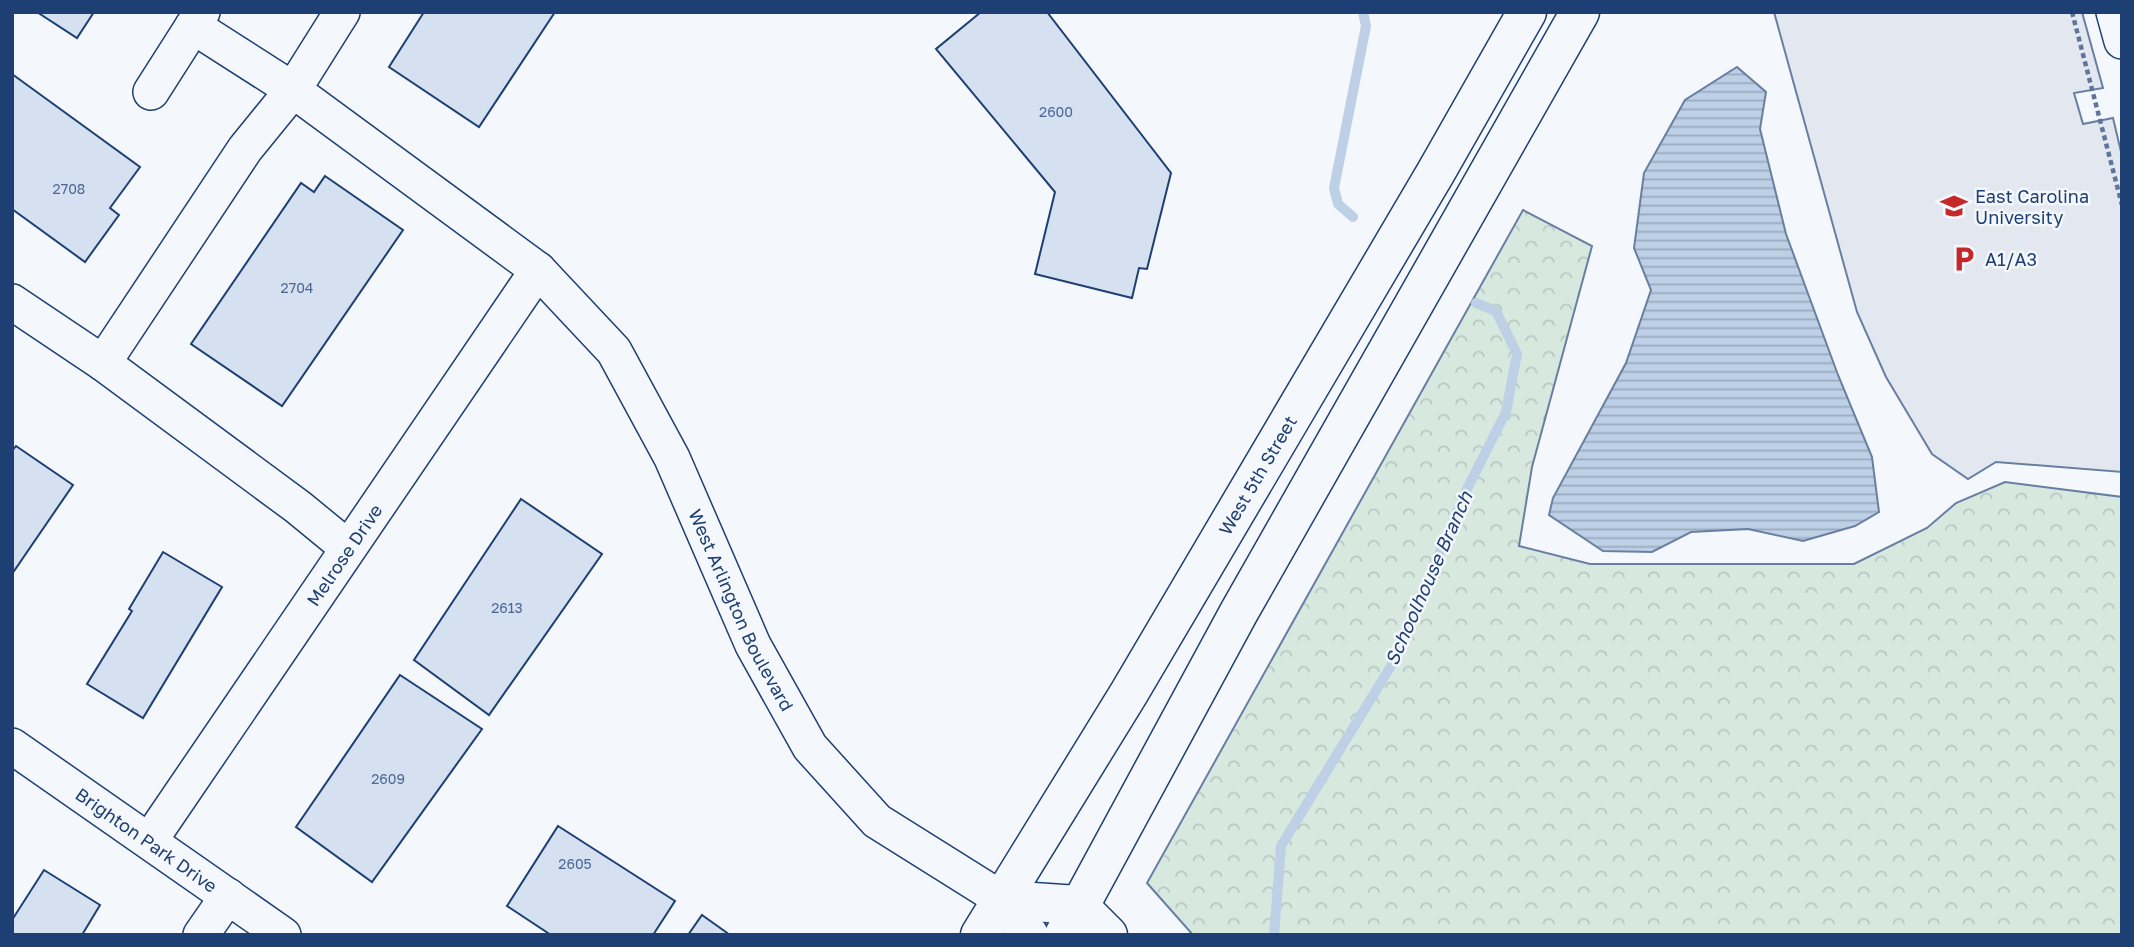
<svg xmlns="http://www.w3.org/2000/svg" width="2134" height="947" font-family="'Golos Text',sans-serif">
<defs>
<pattern id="forest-crowns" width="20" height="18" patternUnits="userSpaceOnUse" patternTransform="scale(1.75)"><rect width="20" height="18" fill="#d7e8df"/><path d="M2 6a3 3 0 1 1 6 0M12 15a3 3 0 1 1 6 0" fill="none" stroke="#b8c8c3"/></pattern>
<pattern id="water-rules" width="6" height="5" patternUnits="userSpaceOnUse" patternTransform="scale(1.75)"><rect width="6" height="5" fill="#bed0e5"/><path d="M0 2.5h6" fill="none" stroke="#9aaabe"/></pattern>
</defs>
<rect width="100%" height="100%" fill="#f4f7fb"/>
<path fill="url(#forest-crowns)" stroke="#687fa3" stroke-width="2" d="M 1523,210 L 1592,246 L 1532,467 L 1519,546 L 1590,564 L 1854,564 L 1927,528 L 1956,503 L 2005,482 L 2122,497 L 2122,935 L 1193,935 L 1147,883 Z"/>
<path fill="#e3e8f0" stroke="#687fa3" stroke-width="2" d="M 1774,12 L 2082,12 L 2103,88 L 2074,93 L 2083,124 L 2113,118 L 2122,156 L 2122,472 L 1996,462 L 1968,479 L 1932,454 L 1886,377 L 1857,312 Z"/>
<path fill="url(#water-rules)" stroke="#687fa3" stroke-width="2" d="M 1737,67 L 1766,92 L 1760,129 L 1786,234 L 1838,375 L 1872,457 L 1879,512 L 1855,526 L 1803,541 L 1748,529 L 1691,532 L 1652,552 L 1603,551 L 1549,515 L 1553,498 L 1626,363 L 1651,290 L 1634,248 L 1644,173 L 1685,100 Z"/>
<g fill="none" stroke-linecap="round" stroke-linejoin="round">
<path stroke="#bed0e5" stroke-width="10" d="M 1353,217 L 1338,204 L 1334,188 L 1366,26 L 1363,12
M 1274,935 L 1281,846 L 1394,661 L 1467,489 L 1506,412 L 1517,354 L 1496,311 L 1476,303"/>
</g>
<path fill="#d5e0f0" stroke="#1d3f73" stroke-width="2" d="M 37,12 L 94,12 L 77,38 Z
M 424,12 L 555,12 L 479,127 L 389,67 Z
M 981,12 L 1047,12 L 1171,173 L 1147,269 L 1139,268 L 1132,298 L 1035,274 L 1055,192 L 936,49 Z
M 12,74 L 140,167 L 110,208 L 119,215 L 85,262 L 12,209 Z
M 325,176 L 403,230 L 282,406 L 191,344 L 301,183 L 314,192 Z
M 16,446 L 73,485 L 12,574 L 12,451 Z
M 521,499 L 602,554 L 489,715 L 414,660 Z
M 163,552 L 222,587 L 143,718 L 87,684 L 132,611 L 129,609 Z
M 400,675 L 482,729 L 372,882 L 296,827 Z
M 558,826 L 675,901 L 653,935 L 551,935 L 507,906 Z
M 44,870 L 100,905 L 82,935 L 12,935 L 12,920 Z
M 702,915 L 730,935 L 688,935 Z"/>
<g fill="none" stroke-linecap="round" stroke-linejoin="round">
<defs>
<g id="minor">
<path id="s1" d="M 342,12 L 293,90 L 538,270 L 614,351 L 672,458 L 753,645 L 810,747 L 877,821 L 1003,900"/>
<path d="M 2114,12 L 2122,41"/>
<path d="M 193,26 L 293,90 L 245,149 L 103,363 L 298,507 L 348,548"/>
<path d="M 151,92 L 202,12"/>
<path d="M 12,302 L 103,363"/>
<path id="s2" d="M 12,746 L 283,935"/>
<path id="s3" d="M 150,840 L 538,270"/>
<path d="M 201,935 L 228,896"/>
</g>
<g id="major">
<path d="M 1003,900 L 1078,905 L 1108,935"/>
<path d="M 1003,900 L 1029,935"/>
<path id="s4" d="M 980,935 L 1129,693 L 1436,172 L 1527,12"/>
<path d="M 1064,935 L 1239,612 L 1580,12"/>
</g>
</defs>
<use href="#minor" stroke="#1d3f73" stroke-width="38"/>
<use href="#major" stroke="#1d3f73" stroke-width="41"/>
<path stroke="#5e769c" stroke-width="4.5" stroke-dasharray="5 3.5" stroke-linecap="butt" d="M 2072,12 L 2122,205"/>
<use href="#minor" stroke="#f4f7fb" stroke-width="35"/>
<use href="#major" stroke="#f4f7fb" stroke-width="38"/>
</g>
<defs>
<symbol id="university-bare" viewBox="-9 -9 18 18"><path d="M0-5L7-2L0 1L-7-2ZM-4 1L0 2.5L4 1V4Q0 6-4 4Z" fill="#c62828" stroke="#f4f7fb" stroke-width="2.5" paint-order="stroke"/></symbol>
<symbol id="parking-bare" viewBox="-9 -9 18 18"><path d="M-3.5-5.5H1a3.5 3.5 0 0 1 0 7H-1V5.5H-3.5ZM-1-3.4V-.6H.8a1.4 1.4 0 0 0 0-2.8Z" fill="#c62828" stroke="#f4f7fb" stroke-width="2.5" paint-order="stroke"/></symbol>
</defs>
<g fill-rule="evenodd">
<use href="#university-bare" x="1935" y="187" width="38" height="38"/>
<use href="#parking-bare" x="1945" y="240" width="38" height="38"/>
</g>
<g text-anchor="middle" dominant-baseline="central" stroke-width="5" stroke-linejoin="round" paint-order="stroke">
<g font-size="14" fill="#4b6792">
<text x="1056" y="111">2600</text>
<text x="69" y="188">2708</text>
<text x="297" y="287">2704</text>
<text x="507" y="607">2613</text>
<text x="388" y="778">2609</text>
<text x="575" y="863">2605</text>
</g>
<g font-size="18" fill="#1d3f73" stroke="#f4f7fb" text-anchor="start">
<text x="1975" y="196">East Carolina<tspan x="1975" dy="21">University</tspan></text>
<text x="1985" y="259">A1/A3</text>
</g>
<g font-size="18" fill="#1d3f73" stroke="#f4f7fb">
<text stroke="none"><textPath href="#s4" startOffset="537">West 5th Street</textPath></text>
<text stroke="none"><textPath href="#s3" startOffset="345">Melrose Drive</textPath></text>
<text stroke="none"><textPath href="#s1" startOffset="796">West Arlington Boulevard</textPath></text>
<text stroke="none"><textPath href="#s2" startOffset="164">Brighton Park Drive</textPath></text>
</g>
<g font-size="19" font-style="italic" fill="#1d3f73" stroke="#f4f7fb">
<text transform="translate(1428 578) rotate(-66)">Schoolhouse Branch</text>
</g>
</g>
<rect width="2134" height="947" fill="none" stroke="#1d3f73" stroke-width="28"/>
</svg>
